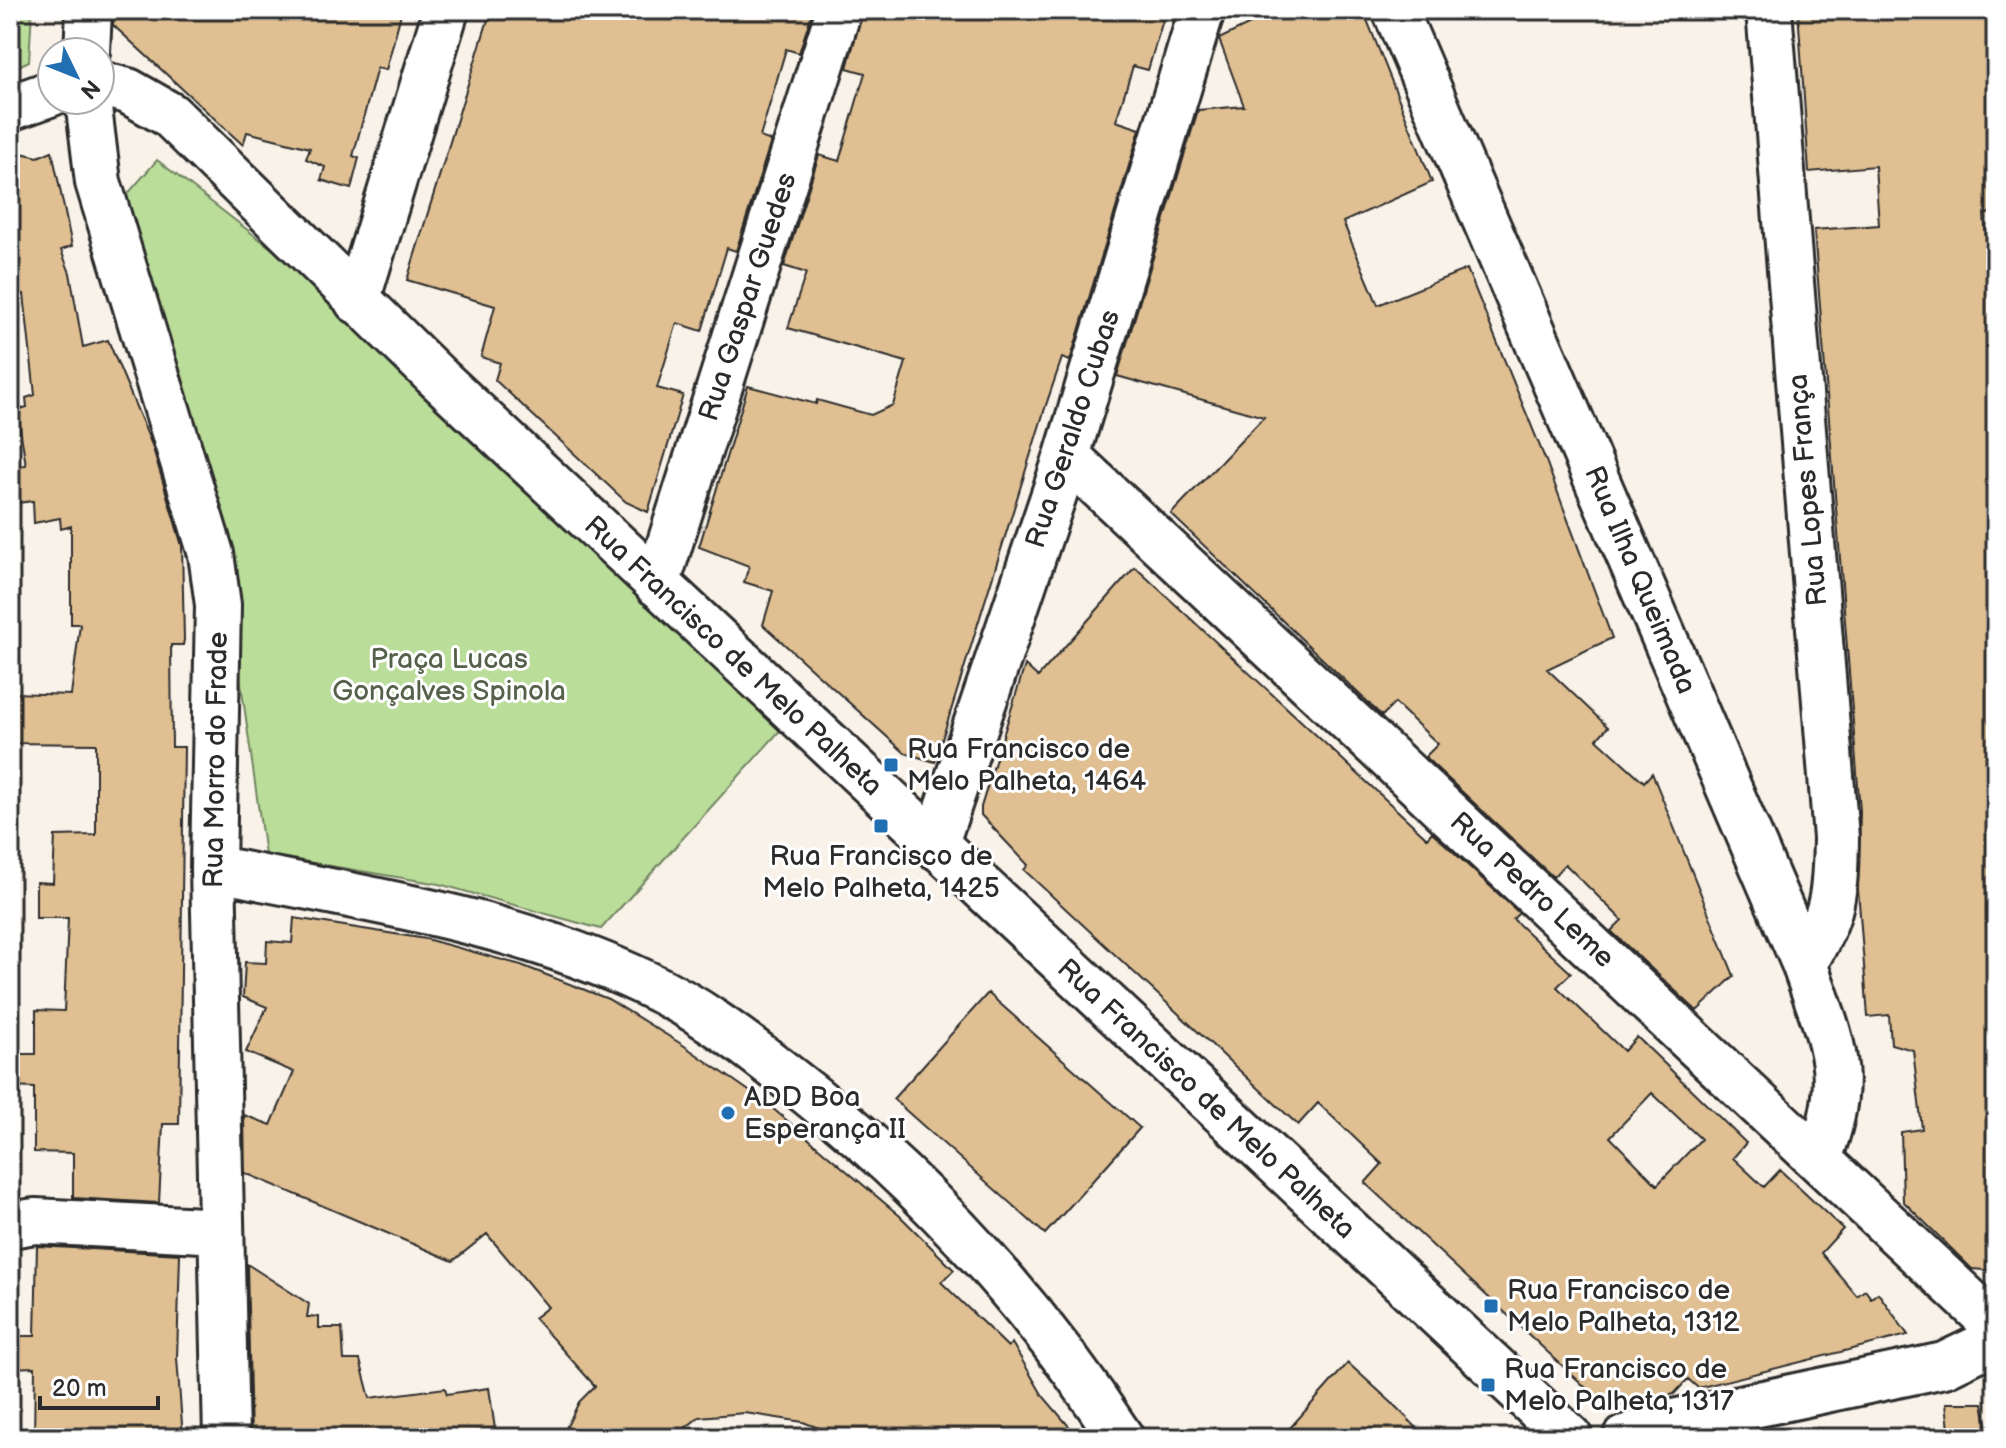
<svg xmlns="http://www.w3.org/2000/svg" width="2006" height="1448" font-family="'Balsamiq Sans',sans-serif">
<rect width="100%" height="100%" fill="#f9f2e9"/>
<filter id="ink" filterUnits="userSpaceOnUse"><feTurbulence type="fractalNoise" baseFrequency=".0125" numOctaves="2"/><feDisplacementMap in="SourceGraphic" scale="16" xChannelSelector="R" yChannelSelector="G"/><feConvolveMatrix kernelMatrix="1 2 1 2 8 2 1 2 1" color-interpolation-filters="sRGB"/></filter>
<g filter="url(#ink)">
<path fill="#bade99" stroke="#728462" stroke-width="2" d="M 10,10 L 32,10 L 29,61 L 10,70 Z
M 157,160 L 435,375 L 795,714 L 601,929 L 439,884 L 265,855 L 215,497 L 164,363 L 126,196 Z"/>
<path fill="#e0c093" stroke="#2b2b2b" stroke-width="2" fill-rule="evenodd" d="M 114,10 L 402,10 L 386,70 L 377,68 L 353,156 L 359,158 L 351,189 L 321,180 L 325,167 L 306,159 L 310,148 L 247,132 L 243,145 L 113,25 Z
M 491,10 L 813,10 L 799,53 L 786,49 L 760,137 L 771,141 L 736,251 L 727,248 L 702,331 L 677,323 L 657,388 L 683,395 L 648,512 L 626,502 L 495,380 L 500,363 L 481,357 L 495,306 L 407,280 Z
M 863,10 L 1166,10 L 1148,70 L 1133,66 L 1116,121 L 1140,129 L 1070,361 L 1062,358 L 1046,405 L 935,762 L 905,753 L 763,625 L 773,591 L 744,582 L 749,566 L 699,547 L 748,386 L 816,404 L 817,400 L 871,415 L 893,405 L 906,362 L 788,328 L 806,273 L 784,266 L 819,155 L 839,161 L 865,73 L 847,68 Z
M 1279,10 L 1363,10 L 1432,182 L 1343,222 L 1378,305 L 1467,269 L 1546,461 L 1612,638 L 1547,669 L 1608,727 L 1597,739 L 1644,782 L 1652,773 L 1734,976 L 1697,1011 L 1611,931 L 1622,920 L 1565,864 L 1553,877 L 1425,757 L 1438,744 L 1395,703 L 1382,716 L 1171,514 L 1264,417 L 1117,376 L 1198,110 L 1244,106 L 1219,39 Z
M 1798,10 L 1996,10 L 1996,213 L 1984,214 L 1992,304 L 1996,303 L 1996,916 L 1992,916 L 1996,954 L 1996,1271 L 1972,1269 L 1903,1201 L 1901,1132 L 1922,1129 L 1913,1050 L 1891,1044 L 1889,1015 L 1868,1017 L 1858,889 L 1860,811 L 1814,230 L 1879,225 L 1875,166 L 1809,172 Z
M 52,151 L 72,246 L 61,250 L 70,273 L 83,347 L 108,340 L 152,445 L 182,546 L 184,640 L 183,645 L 171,645 L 172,747 L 184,747 L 179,1124 L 163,1124 L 159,1203 L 73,1198 L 73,1153 L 34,1152 L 34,1088 L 10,1087 L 10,1054 L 36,1054 L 36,1010 L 64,1011 L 68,918 L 36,918 L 36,882 L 53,883 L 55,836 L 96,835 L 96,744 L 10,743 L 10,705 L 14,705 L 14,693 L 71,695 L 80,624 L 71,624 L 71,526 L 61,529 L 60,518 L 34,523 L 33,501 L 10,504 L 10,467 L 26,465 L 17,410 L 27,407 L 26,398 L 35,395 L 24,294 L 16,296 L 10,275 L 10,172 L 21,153 L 38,157 Z
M 1135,567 L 1427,838 L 1432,832 L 1519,913 L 1513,919 L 1571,973 L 1557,987 L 1624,1051 L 1637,1037 L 1746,1143 L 1733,1158 L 1764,1187 L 1780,1170 L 1843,1229 L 1821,1253 L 1857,1296 L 1865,1290 L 1871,1298 L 1878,1293 L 1908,1335 L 1698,1388 L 1688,1379 L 1674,1394 L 1609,1409 L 1365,1183 L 1382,1164 L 1318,1103 L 1298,1125 L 1024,870 L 1028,865 L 981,815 L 981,807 L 1025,665 L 1038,677 ZM 1652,1093 L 1701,1139 L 1657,1185 L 1610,1137 Z
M 294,918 L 426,939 L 521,965 L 608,999 L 683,1045 L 765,1102 L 900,1216 L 954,1270 L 941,1282 L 1008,1347 L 1012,1343 L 1043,1396 L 1079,1438 L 845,1438 L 803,1422 L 745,1413 L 699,1417 L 673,1438 L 561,1438 L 579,1402 L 595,1386 L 534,1318 L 548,1307 L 487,1234 L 453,1261 L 245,1173 L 244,1115 L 271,1125 L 294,1072 L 246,1052 L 267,1007 L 243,997 L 245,962 L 266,963 L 267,941 L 292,943 Z
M 988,993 L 1140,1128 L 1045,1234 L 893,1099 Z
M 37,1246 L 180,1254 L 177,1358 L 183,1438 L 34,1438 L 35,1367 L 10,1368 L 10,1336 L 35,1336 Z
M 247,1264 L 309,1304 L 307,1317 L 319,1317 L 319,1328 L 342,1328 L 344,1360 L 360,1360 L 370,1398 L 445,1388 L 447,1394 L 489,1388 L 495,1429 L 437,1438 L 251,1438 Z
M 1348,1363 L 1391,1402 L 1427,1438 L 1281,1438 Z
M 1946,1403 L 1983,1403 L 1990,1438 L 1950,1438 Z"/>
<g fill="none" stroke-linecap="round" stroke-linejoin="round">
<defs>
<path id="minor" d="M 1395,10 L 1804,963 C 1831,1042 1852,1074 1819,1158
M 1769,10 L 1836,838 C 1835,892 1834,916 1804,963
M 87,52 L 89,10
M 88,100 L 98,182 L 211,554 L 218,605 L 213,868 L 226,1438
M 357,301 L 446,10
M 1067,456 L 1996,1326
M 657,584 L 839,10
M 935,846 L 1067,456 L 1202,10
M 213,868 C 358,898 510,919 645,983 C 695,1006 738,1038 781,1072 C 915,1174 1029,1297 1121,1438
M 10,1225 L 35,1221 L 221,1231
M 1626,1438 L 1659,1425 L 1944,1365 L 1996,1340"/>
<path id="major" d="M 100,84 L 128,91 L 170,115 L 435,375 L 1570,1438
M 10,108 L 52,93"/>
</defs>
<use href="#minor" stroke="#2b2b2b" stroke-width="50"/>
<use href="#major" stroke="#2b2b2b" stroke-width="50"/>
<use href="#minor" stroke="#fff" stroke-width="44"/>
<use href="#major" stroke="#fff" stroke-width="44"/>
</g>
</g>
<g fill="#1f6fb2" stroke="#fff" stroke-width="3">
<rect x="883" y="757" width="16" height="16" rx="4"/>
<rect x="873" y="818" width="16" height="16" rx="4"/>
<circle cx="728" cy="1113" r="8"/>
<rect x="1483" y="1298" width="16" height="16" rx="4"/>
<rect x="1480" y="1377" width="16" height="16" rx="4"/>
</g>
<g text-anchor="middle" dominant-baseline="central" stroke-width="6" stroke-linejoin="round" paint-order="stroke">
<g font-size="28" fill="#2b2b2b" stroke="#fff">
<text transform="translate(748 297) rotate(-72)">Rua Gaspar Guedes</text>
<text transform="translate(1073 429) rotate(-72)">Rua Geraldo Cubas</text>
<text transform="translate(1808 490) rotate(-95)">Rua Lopes França</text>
<text transform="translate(1640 580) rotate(67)">Rua Ilha Queimada</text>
<text transform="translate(733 656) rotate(43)">Rua Francisco de Melo Palheta</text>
<text transform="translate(216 760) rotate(-89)">Rua Morro do Frade</text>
<text transform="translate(1532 890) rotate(43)">Rua Pedro Leme</text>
<text transform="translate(1206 1099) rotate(43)">Rua Francisco de Melo Palheta</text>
</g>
<g font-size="28" fill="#56614c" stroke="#fff">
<text x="449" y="659">Praça Lucas<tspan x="449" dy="32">Gonçalves Spinola</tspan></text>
</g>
<g font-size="28" fill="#2b2b2b" stroke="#fff" text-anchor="start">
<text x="907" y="749">Rua Francisco de<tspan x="907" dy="32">Melo Palheta, 1464</tspan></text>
<text x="881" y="856" text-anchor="middle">Rua Francisco de<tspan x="881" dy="32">Melo Palheta, 1425</tspan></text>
<text x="744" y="1097">ADD Boa<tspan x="744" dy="32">Esperança II</tspan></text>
<text x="1507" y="1290">Rua Francisco de<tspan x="1507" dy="32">Melo Palheta, 1312</tspan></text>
<text x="1504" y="1369">Rua Francisco de<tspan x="1504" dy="32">Melo Palheta, 1317</tspan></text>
</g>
</g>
<rect width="2006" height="1448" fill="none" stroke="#fff" stroke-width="40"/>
<rect x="20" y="20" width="1966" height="1408" fill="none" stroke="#2b2b2b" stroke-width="3" filter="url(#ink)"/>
<g transform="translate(76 76) rotate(133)"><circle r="38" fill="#ffffff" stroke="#aaaaaa" stroke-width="2"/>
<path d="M0-6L14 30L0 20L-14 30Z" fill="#1f6fb2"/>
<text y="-12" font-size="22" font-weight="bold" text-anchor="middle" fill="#2b2b2b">N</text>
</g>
<path d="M40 1396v12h118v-12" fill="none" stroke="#2b2b2b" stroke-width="4"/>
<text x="52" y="1396" font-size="24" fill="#2b2b2b" stroke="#ffffff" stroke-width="6" paint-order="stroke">20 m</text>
</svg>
